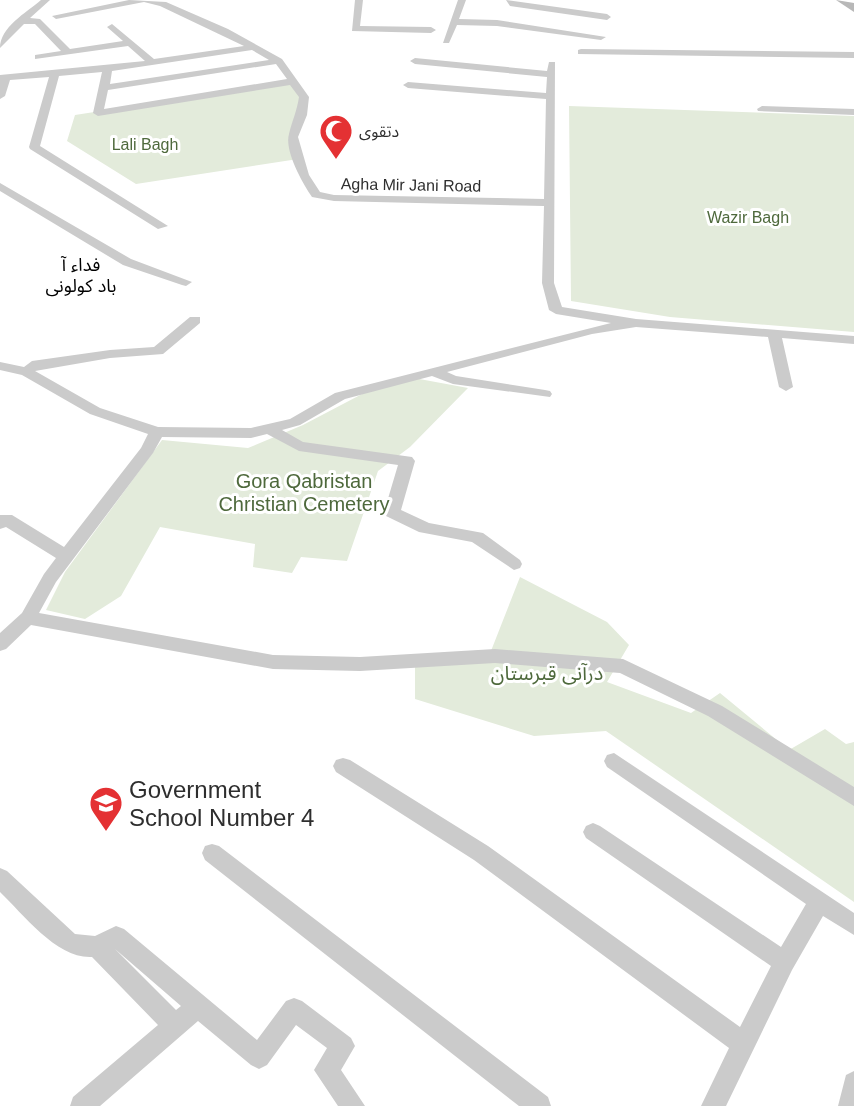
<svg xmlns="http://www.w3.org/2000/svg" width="854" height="1106" font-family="Helvetica,'Noto Sans Arabic',sans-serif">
<rect width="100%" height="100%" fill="#fff"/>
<path fill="#e3ebdb" d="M 295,81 L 304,97 L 293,137 L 298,159 L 136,184 L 67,141 L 75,115 Z
M 569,106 L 854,116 L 854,332 L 670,317 L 571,301 Z
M 414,378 L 468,388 L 410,447 L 378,471 L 347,561 L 301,557 L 292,573 L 253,567 L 255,544 L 160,527 L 121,596 L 85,619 L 46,610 L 65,572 L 162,440 L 248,448 L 303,425 L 364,393 Z
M 520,577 L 607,622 L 629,645 L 607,682 L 691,713 L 720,693 L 789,750 L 825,729 L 846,744 L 854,742 L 854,902 L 606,731 L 534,736 L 415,699 L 415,661 L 489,656 Z"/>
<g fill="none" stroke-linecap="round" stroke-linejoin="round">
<path fill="#cbcbcb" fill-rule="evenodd" d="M 41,0 L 50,0 L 30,18 L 40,19 L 70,49 L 123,41 L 107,27 L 112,24 L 154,59 L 244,46 L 160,6 L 144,2 L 56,19 L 52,16 L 129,0 L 166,2 L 228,29 L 282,59 L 309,97 L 307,115 L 298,137 L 309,175 L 320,192 L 334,195 L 544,199 L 546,99 L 408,88 L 403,85 L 408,82 L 546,93 L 547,77 L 415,64 L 410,61 L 415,58 L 547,71 L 549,62 L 555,62 L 554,283 L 562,307 L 636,319 L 854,336 L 854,344 L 782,338 L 793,387 L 786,391 L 779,387 L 768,337 L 636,327 L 592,334 L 447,372 L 456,376 L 545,390 L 550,391 L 552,394 L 550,397 L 453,384 L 432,376 L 345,399 L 300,425 L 282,430 L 303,442 L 412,457 L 415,461 L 401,510 L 429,523 L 483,533 L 520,560 L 522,564 L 520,568 L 514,570 L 472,542 L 419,532 L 386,516 L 384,512 L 398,465 L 299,451 L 267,434 L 251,438 L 162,437 L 153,453 L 56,582 L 39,613 L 273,655 L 360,657 L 495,649 L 623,659 L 722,706 L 854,787 L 854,806 L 708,716 L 620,673 L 495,663 L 360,671 L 273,669 L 31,625 L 6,649 L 0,651 L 0,633 L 22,613 L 44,574 L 56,558 L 6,527 L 0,529 L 0,515 L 12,515 L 64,547 L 141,448 L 148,434 L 90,414 L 22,375 L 0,370 L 0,362 L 24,367 L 32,361 L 110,350 L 154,347 L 190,317 L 200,317 L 200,323 L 163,354 L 110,358 L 35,371 L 100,408 L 158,427 L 251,428 L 290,419 L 335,393 L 611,323 L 556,314 L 549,310 L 542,283 L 544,206 L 334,201 L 312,197 C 303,184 284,151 289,134 C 292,121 297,111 299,97 L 290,85 L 98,116 L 93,113 L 102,72 L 59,76 L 40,146 L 168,226 L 158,229 L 30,149 L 29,147 L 49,77 L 10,80 L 5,96 L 0,99 L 0,75 L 145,61 L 128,46 L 35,59 L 35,55 L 61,51 L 35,24 L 24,24 L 0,48 C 0,27 26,13 41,0 ZM 252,50 L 269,60 L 110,84 L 112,71 ZM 276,64 L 287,79 L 104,109 L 108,90 Z
M 355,0 L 363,0 L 360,26 L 431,27 L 436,30 L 431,33 L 352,31 Z
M 458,0 L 466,0 L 459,19 L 497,20 L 606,37 L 601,40 L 497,26 L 457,25 L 449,43 L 443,43 Z
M 506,0 L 607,14 L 611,17 L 607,20 L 510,6 Z
M 581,49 L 854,52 L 854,58 L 578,54 L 578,50 Z
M 762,106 L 854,109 L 854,115 L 758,111 L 757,109 Z
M 0,183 L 131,259 L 192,282 L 186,286 L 182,285 L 123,265 L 0,191 Z
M 614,753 L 854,913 L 854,935 L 823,916 L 792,970 L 726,1106 L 701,1106 L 729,1048 L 474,860 L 336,772 L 333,766 L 336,760 L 343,758 L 350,760 L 488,846 L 740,1027 L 771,966 L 586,838 L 583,832 L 586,826 L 593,823 L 600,826 L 781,947 L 806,904 L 607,767 L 604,761 L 607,755 Z
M 212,844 L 219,846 L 548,1097 L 551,1106 L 519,1106 L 205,860 L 202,853 L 205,846 Z
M 0,868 L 7,871 L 75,934 L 95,936 L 116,926 L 124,929 L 257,1040 L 286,1001 L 294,998 L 302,1001 L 351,1038 L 355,1046 L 341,1070 L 365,1106 L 338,1106 L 314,1070 L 327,1048 L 296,1025 L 267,1065 L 259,1069 L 251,1065 L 198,1021 L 100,1106 L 70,1106 L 73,1097 L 158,1025 L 92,957 C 57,959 24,915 0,892 ZM 115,949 L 181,1006 L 176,1010 Z
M 854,1071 L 854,1106 L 838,1106 L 846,1075 Z"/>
<path fill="#b8b8b8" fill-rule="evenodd" d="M 836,0 L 854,3 L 854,12 Z"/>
</g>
<defs>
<symbol id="mosque-pin" viewBox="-11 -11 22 30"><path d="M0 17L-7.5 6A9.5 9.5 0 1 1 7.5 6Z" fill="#e43133" stroke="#fff"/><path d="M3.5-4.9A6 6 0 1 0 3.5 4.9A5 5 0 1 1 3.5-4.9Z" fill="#fff"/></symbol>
<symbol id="school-pin" viewBox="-11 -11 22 30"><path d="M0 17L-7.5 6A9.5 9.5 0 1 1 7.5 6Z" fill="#e43133" stroke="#fff"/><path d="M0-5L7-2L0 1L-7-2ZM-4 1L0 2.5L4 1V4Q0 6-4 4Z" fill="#fff"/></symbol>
</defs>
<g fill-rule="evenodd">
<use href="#mosque-pin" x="317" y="112" width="38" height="52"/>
<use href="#school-pin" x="87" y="784" width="38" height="52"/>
</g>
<g text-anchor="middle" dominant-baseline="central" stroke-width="6" stroke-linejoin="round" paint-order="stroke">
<g font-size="16" fill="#2e2e2e" stroke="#fff" text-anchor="start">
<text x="359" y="131">دتقوى</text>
</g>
<g font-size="16" fill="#4e693c" stroke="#fff">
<text x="145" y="144">Lali Bagh</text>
<text x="748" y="217">Wazir Bagh</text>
</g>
<g font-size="16" fill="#2e2e2e" stroke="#fff">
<text transform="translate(411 185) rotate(1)">Agha Mir Jani Road</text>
</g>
<g font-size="18" fill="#000" stroke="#fff">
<text x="81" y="265">فداء آ<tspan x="81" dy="21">باد کولونی</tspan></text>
</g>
<g font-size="20" fill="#4e693c" stroke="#fff">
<text x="304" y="481">Gora Qabristan<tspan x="304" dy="23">Christian Cemetery</tspan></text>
<text x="547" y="673">درآنی قبرستان</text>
</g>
<g font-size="24" fill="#2e2e2e" stroke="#fff" text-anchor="start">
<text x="129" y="789">Government<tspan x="129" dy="28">School Number 4</tspan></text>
</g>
</g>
</svg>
